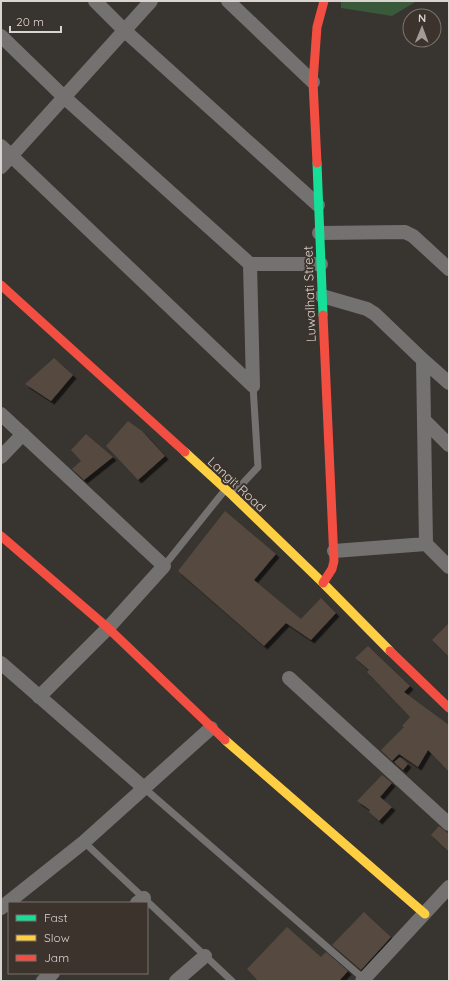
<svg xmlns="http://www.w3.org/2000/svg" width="450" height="982" font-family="Quicksand,sans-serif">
<defs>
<filter id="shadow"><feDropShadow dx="3.5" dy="3.5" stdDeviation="0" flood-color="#0009"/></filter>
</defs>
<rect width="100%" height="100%" fill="#383430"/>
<path fill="#3a583a" d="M 341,1 L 417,1 L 392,16 L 341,8 Z"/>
<path fill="#544941" filter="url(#shadow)" d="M 54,358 L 73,375 L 51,401 L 25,384 Z
M 128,421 L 142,431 L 165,456 L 138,480 L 106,446 Z
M 86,434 L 113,457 L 84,480 L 72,469 L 81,461 L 71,450 Z
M 225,511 L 276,554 L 254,580 L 301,619 L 321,598 L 336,613 L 311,640 L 286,623 L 264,646 L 178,571 Z
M 449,623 L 449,657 L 432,640 Z
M 368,646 L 410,686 L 404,692 L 449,725 L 449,772 L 428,750 L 418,767 L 399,754 L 392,761 L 381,750 L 404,727 L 402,726 L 410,717 L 367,672 L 369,670 L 355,658 Z
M 400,757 L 408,764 L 403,770 L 394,762 Z
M 382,775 L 392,783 L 380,797 L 392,807 L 379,821 L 369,812 L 370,810 L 357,801 Z
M 439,826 L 449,834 L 449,852 L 431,835 Z
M 364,912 L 391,937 L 361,970 L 332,945 Z
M 287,927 L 321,957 L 326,952 L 348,971 L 339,981 L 258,981 L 247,969 Z"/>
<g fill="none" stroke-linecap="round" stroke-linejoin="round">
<path stroke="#747271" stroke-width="7" d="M 233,494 L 258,467 L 253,386
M 164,566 L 225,490
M 144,788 L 365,980
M 84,842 L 232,981"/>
<path stroke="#747271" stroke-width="14" d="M 95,1 L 124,30 L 318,205
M 228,1 L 313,82
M 1,36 L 64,97 L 250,264 L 321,264
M 1,146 L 253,386
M 1,167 L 151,1
M 319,233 L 405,232 L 413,236 L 449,269
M 250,264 L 253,386
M 322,296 L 367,309 L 375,314 L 423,360 L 449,383
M 423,360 L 426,544 L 449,567
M 1,414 L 164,566 L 108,628 L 39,697
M 424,420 L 449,445
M 1,457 L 23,434
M 334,551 L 426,544
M 1,663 L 144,788
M 289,678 L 449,824
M 137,903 L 144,898
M 1,908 L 84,842 L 211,728
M 43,981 L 53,973
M 176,981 L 205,956
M 362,981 L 449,887"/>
<path stroke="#16e098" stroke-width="9" d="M 317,163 L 323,315"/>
<path stroke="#ffcf43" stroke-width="9" d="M 185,452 L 232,495 L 323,583 L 390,651
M 225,740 L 425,914"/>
<path stroke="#f24e42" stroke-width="9" d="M 317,163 L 313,82 L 317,27 L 324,1
M 1,285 L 185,452
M 1,536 L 108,628 L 225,740
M 323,583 L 332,569 L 334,561 L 323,315
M 390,651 L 449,708"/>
</g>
<g text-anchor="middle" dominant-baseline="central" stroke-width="4" stroke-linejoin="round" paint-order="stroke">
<g font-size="13" fill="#dad4d1" stroke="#3c332d">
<text transform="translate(309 294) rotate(-92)">Luwalhati Street</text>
<text transform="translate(237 484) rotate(43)">Langit Road</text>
</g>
</g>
<rect width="450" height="982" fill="none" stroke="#dad4d1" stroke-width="4"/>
<rect x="8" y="902" width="140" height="72" fill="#3c332d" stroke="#7b736f"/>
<rect x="16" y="915" width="20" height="6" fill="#16e098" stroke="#7b736f"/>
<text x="44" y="922" font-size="12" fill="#dad4d1">Fast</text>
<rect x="16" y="935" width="20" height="6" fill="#ffcf43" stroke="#7b736f"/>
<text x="44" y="942" font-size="12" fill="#dad4d1">Slow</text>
<rect x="16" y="955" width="20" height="6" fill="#f24e42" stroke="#7b736f"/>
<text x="44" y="962" font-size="12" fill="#dad4d1">Jam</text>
<g transform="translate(422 28) rotate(1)"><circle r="19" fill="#3c332d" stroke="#7b736f"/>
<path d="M0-3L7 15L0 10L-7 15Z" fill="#a19c99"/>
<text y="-6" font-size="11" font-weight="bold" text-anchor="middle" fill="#dad4d1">N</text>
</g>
<path d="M10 26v6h51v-6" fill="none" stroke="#dad4d1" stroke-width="2"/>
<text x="16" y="26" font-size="12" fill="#dad4d1" stroke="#3c332d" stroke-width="3" paint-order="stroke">20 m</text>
</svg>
